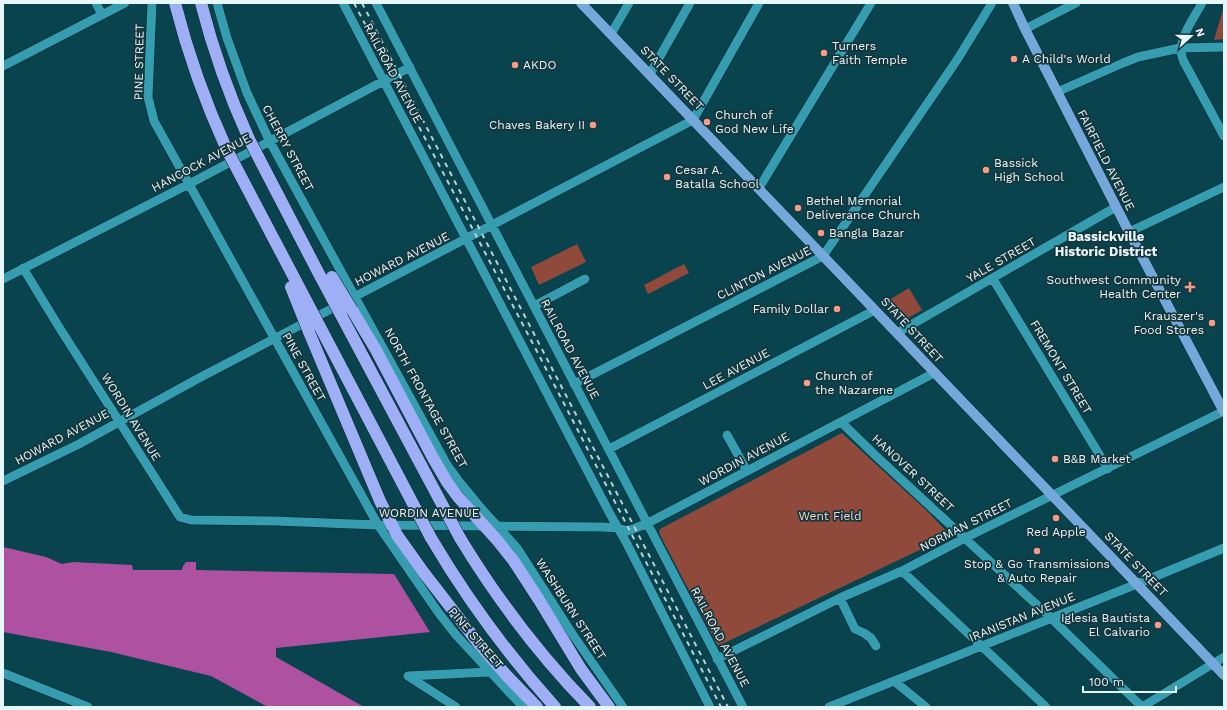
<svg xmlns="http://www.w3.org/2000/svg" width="1227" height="710" font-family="'Work Sans',sans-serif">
<rect width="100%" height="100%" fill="#09434d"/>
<path fill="#8f4a3b" d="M 1224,6 L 1224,39 L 1214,40 Z
M 577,244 L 586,262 L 539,285 L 531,267 Z
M 684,264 L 689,273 L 648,294 L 644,285 Z
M 909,288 L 922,310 L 905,320 L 900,314 L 897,316 L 886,302 Z
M 842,433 L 926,510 L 949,534 L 949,536 L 718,646 L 659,533 L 660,529 Z"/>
<path fill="#af51a1" d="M 3,547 L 46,557 L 62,564 L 73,562 L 132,565 L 133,570 L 182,570 L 183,566 L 186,562 L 196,562 L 196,570 L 394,574 L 430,632 L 276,648 L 276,657 L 364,707 L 268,707 L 211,676 L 111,652 L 3,632 Z"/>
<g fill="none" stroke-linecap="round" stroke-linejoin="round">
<defs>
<path id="minor" d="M 96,3 L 102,15
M 152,3 L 148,97 L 154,121 L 378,525 L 438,612 L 456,635 L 523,707
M 217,3 L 227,38 L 247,93 L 269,140 L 447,465 L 458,480 L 481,508 L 517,548 L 573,635 L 623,707
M 343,3 L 610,514 L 626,542 L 710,707
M 376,3 L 743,707
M 1202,3 C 1193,20 1176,40 1183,60 L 1224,136
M 1025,29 L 1076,3
M 611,34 L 629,3
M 3,66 L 125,3
M 650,74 L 690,3
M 1057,92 L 1123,63 L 1138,57 L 1180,48 L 1224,47
M 759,188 L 871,3
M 1129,232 L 1224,187
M 23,268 L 59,327 L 180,517 L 191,520 L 275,521 L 378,525 L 602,527 L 618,528 L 628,531 L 648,523 L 934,373
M 3,279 L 189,184 L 410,67
M 993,279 L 1108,469
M 534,306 L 585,279
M 897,333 L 1116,207
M 574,384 L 823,256 L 957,60 L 992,3
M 841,422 L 876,456 L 1051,618 L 1142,707
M 727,435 L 747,471
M 609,449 L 875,310
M 3,481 L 79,444 L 199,378 L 693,120 L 759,3
M 902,571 L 1046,707
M 840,598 L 855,629 L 864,633 L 871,638 L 876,646
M 717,659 L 840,598 L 902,571 L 965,538 L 1224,411
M 3,673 L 88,707
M 408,676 L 489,672
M 408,676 L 456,707
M 894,681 L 926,707
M 829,707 L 1137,584 L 1224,548
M 1142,707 L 1224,657"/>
<path id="major" d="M 581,3 L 1224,675
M 1013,3 L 1025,29 L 1129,232 L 1224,412"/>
<path id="highway" d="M 175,3 C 188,54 205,102 227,150
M 201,3 C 213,50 229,95 249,139
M 352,310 L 376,350 L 433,458 L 447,482 L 458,497 L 497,540 L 513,560 L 539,600 L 581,669 L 609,707
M 309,332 L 380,501 L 397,535 L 424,573 L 479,644 L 508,677 L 537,707
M 460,538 C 497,599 540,656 590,707"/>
</defs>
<use href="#minor" stroke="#06272d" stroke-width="10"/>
<use href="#major" stroke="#06272d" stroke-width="11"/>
<use href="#highway" stroke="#06272d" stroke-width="13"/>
<use href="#minor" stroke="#369cb0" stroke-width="9"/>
<use href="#major" stroke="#74a7da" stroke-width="10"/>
<use href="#highway" stroke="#9eaff6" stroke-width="12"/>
<path stroke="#b6d1d6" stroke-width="2" stroke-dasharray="5 5" stroke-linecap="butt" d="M 354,3 L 543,363 L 721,707
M 362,3 L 728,707"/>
<defs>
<path id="highway-bridge" d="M 249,139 L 318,272 L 460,538
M 227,150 L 431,538 C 467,599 508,655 555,707
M 332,277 L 352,310
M 291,287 L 309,332"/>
</defs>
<use href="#highway-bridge" stroke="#06272d" stroke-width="13" stroke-linecap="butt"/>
<use href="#highway-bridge" stroke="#9eaff6" stroke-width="12"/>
</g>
<g fill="#f49e8a" stroke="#17363c" stroke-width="1.5">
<circle cx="824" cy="53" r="4"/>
<circle cx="1014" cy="59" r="4"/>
<circle cx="515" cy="65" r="4"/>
<circle cx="707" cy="122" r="4"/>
<circle cx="593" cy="125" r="4"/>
<circle cx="986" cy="170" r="4"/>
<circle cx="667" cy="177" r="4"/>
<circle cx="798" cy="208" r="4"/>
<circle cx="821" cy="233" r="4"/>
<path d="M1188 281h4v4h4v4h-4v4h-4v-4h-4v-4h4z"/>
<circle cx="837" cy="309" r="4"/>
<circle cx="1212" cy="323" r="4"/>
<circle cx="807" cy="383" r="4"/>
<circle cx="1055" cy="459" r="4"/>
<circle cx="1056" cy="518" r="4"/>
<circle cx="1037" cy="551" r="4"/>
<circle cx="1158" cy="625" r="4"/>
</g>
<g text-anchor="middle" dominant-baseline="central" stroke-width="3.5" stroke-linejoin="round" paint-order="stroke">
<g font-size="12" fill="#e6f8fc" stroke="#17363c" text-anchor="start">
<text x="832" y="46">Turners<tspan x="832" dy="14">Faith Temple</tspan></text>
<text x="1022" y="59">A Child's World</text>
<text x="523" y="65">AKDO</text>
<text x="715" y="115">Church of<tspan x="715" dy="14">God New Life</tspan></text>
<text x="585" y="125" text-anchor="end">Chaves Bakery II</text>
<text x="994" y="163">Bassick<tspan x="994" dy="14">High School</tspan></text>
<text x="675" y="170">Cesar A.<tspan x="675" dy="14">Batalla School</tspan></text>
<text x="806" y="201">Bethel Memorial<tspan x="806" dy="14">Deliverance Church</tspan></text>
<text x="829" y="233">Bangla Bazar</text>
<text x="1181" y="280" text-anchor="end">Southwest Community<tspan x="1181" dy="14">Health Center</tspan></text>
<text x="829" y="309" text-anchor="end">Family Dollar</text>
<text x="1204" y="316" text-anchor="end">Krauszer's<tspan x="1204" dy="14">Food Stores</tspan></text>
<text x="815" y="376">Church of<tspan x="815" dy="14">the Nazarene</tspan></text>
<text x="1063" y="459">B&amp;B Market</text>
<text x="1056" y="532" text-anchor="middle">Red Apple</text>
<text x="1037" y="564" text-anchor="middle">Stop &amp; Go Transmissions<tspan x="1037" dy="14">&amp; Auto Repair</tspan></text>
<text x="1150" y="618" text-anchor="end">Iglesia Bautista<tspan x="1150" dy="14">El Calvario</tspan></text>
</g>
<g font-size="12" fill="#e6f8fc" stroke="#17363c">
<text transform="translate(139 62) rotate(-89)">PINE STREET</text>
<text transform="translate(393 73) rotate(62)">RAILROAD AVENUE</text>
<text transform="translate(672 78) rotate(46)">STATE STREET</text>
<text transform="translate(288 148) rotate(62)">CHERRY STREET</text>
<text transform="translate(1106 160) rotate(63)">FAIRFIELD AVENUE</text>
<text transform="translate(201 163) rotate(-28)">HANCOCK AVENUE</text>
<text transform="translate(402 259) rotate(-27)">HOWARD AVENUE</text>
<text transform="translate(1001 260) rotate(-30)">YALE STREET</text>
<text transform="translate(764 273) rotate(-27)">CLINTON AVENUE</text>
<text transform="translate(912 330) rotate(47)">STATE STREET</text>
<text transform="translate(570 349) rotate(62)">RAILROAD AVENUE</text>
<text transform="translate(304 367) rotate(61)">PINE STREET</text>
<text transform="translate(1061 367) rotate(59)">FREMONT STREET</text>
<text transform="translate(736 369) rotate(-28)">LEE AVENUE</text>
<text transform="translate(426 398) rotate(61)">NORTH FRONTAGE STREET</text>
<text transform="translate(131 417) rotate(58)">WORDIN AVENUE</text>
<text transform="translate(62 437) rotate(-28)">HOWARD AVENUE</text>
<text transform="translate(744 459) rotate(-28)">WORDIN AVENUE</text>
<text transform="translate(913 473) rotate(43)">HANOVER STREET</text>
<text x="429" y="513">WORDIN AVENUE</text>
<text transform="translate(966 525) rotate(-27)">NORMAN STREET</text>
<text transform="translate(1136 564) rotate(46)">STATE STREET</text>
<text transform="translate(571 609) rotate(57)">WASHBURN STREET</text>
<text transform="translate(1022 617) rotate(-22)">IRANISTAN AVENUE</text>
<text transform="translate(720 637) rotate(62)">RAILROAD AVENUE</text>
<text transform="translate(476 638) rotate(49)">PINE STREET</text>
</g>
<g font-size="12" fill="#f5d5cd" stroke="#17363c">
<text x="830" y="516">Went Field</text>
</g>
<g font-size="13" font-weight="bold" fill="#e6f8fc" stroke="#17363c">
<text x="1106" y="236">Bassickville<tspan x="1106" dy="15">Historic District</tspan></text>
</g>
</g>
<rect width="1227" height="710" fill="none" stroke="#e6f8fc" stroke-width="8"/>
<g transform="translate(1191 36) rotate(69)" stroke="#17363c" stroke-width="3" paint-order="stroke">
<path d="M0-3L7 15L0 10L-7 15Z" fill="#e6f8fc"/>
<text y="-6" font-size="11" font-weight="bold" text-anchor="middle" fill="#e6f8fc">N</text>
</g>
<path d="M1083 686v6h93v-6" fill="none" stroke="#e6f8fc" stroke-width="2"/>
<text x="1089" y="686" font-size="12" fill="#e6f8fc" stroke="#17363c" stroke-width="3" paint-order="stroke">100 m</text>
</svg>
